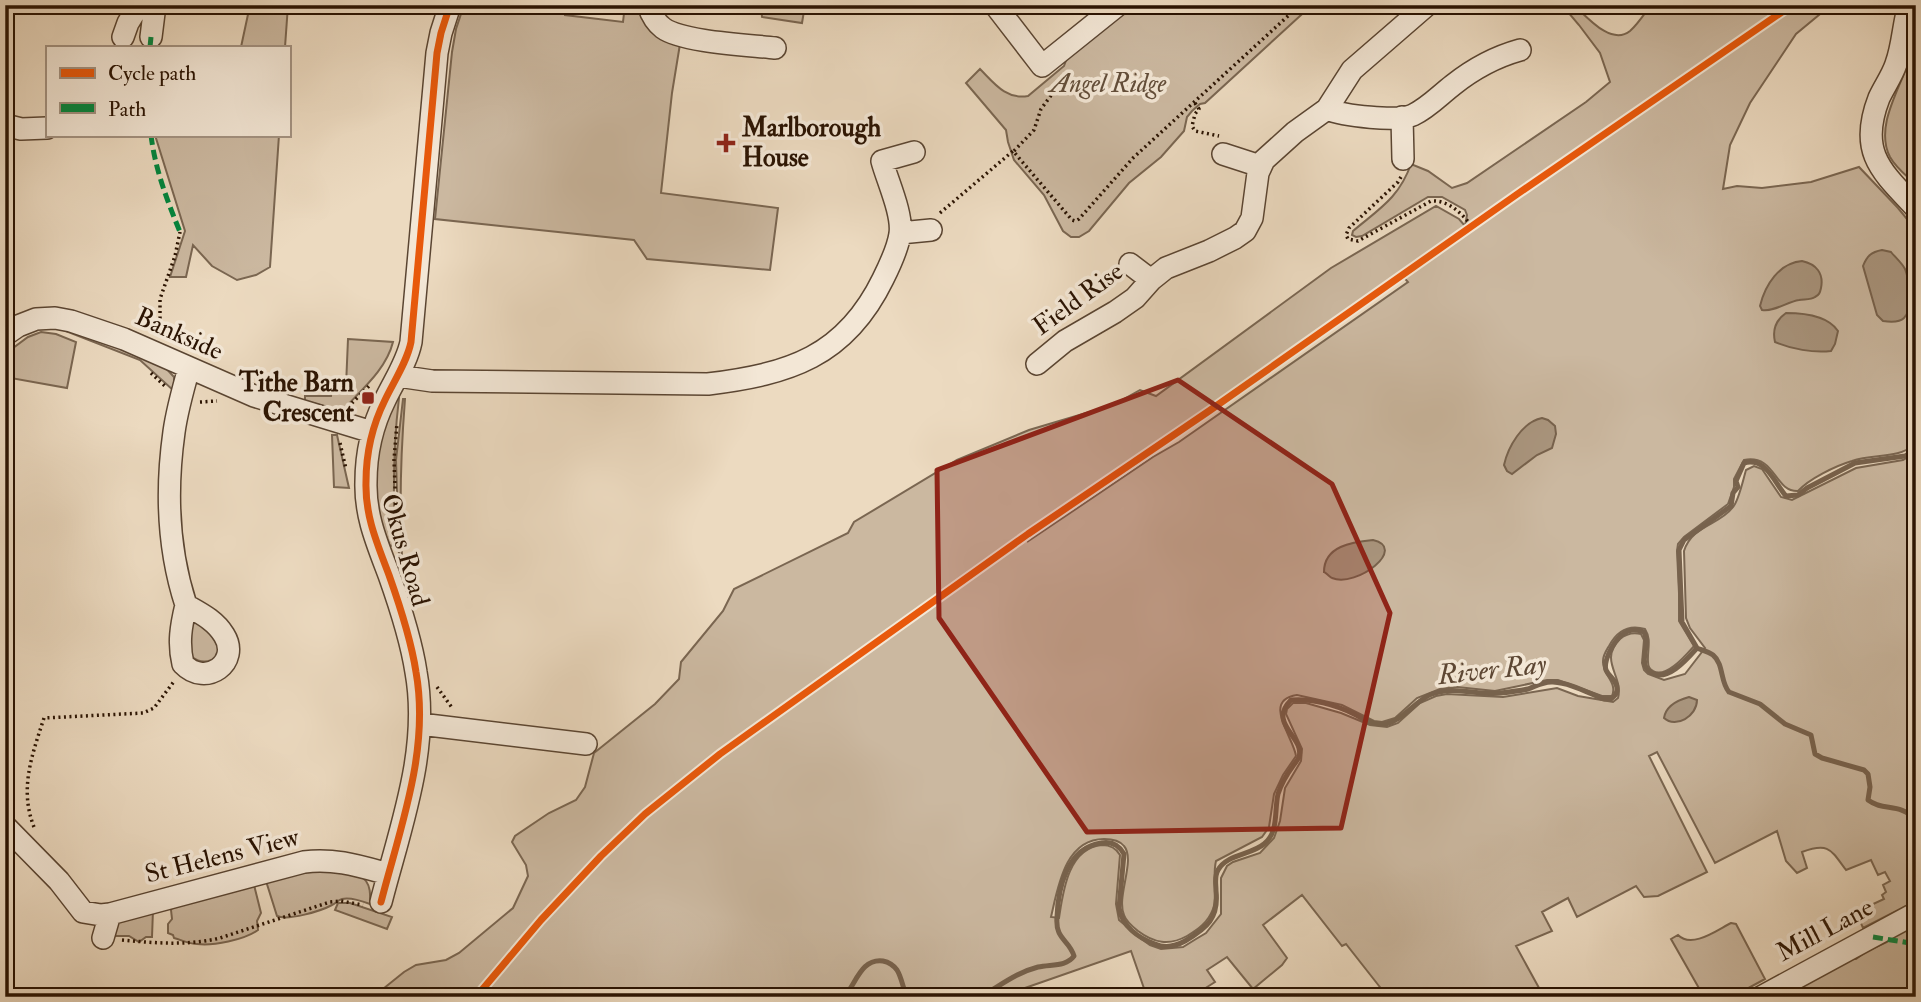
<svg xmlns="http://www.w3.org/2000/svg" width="1921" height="1002" font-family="'IM FELL Double Pica',serif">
<rect width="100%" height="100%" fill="#ecdac0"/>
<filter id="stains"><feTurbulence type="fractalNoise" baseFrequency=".00286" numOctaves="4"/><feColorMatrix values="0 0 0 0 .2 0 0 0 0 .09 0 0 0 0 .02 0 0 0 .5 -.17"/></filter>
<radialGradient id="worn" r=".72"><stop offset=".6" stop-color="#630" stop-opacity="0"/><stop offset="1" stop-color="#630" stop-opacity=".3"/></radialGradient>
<path fill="#cbb8a0" stroke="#7a6651" stroke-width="2" fill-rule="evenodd" d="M 250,5 L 288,5 L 285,47 L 241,47 Z
M 464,5 L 492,5 L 541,12 L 542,5 L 565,5 L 565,15 L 623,22 L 625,5 L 641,5 L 680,44 L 672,93 L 661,193 L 778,208 L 770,270 L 647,259 L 634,240 L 435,219 L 452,52 L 456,29 Z
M 761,5 L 805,5 L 802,23 L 762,17 Z
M 1132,5 L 1312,5 L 1205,103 L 1200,104 L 1192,111 L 1187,117 L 1184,131 L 1161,157 L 1129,183 L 1089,231 L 1079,237 L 1071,237 L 1063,231 L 1044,195 L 1014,160 L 1008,142 L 1006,130 L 966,83 L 980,69 C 994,83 1006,100 1028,96 L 1064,66 L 1068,55 Z
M 1562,5 L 1574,5 C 1587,17 1611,46 1630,31 C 1638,24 1645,13 1651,5 L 1831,5 L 1796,34 L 1750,103 L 1730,145 L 1723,189 L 1737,186 L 1762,188 L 1811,182 L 1859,167 L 1898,208 L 1916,230 L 1916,444 C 1896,460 1874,453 1852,461 C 1835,466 1809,479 1798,491 C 1774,492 1776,454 1744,460 L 1734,479 L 1734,487 L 1728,504 L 1684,537 L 1678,544 L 1677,551 L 1679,593 L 1679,621 L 1694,646 C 1686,655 1666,679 1653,671 C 1649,669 1648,666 1648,662 C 1647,650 1652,640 1645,629 C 1628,624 1617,631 1609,646 C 1606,651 1603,655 1603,661 C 1602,675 1618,682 1612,696 L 1602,696 L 1558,680 L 1547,680 L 1495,691 L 1457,687 L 1440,689 L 1417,698 L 1395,718 L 1382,722 L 1374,721 L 1342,705 L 1297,695 C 1261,700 1294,738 1296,756 L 1283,775 L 1274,794 L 1269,827 L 1262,837 L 1216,861 C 1212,877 1218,897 1213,909 C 1208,922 1199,929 1187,936 C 1169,946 1154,943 1138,931 C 1133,927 1126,921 1124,915 C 1116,897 1136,860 1124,846 C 1120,841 1111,839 1104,839 C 1065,839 1058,887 1051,917 L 1059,918 C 1063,892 1068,848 1102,845 C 1110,845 1116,848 1120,855 L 1116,904 L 1119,920 L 1140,938 L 1150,945 L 1161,949 L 1183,947 L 1196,939 L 1206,933 L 1221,914 L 1221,878 L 1227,866 L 1233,862 L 1260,853 L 1274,838 L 1280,821 L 1285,788 L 1301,761 L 1302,749 L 1286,714 L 1287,709 L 1293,703 L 1306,703 L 1341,713 L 1370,725 L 1387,727 L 1398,723 L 1420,703 L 1436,696 L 1447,694 L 1503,697 L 1557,688 L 1578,696 L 1613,702 L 1618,698 C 1624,676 1598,661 1620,639 C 1627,633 1633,632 1641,634 L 1644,640 L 1642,663 L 1644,670 L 1648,674 L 1664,680 L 1685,674 L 1705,648 L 1690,628 L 1686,618 L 1684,551 C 1692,525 1720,525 1733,507 C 1739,500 1743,480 1746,470 L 1754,466 L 1762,469 L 1781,497 L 1792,500 L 1856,468 L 1903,460 L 1916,452 L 1916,901 L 1863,928 L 1856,912 L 1884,899 L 1882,895 L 1886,892 L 1883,885 L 1890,881 L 1885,872 L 1878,875 L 1871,860 L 1846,870 C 1831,850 1829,842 1802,852 L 1807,868 L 1797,873 L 1786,861 L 1777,831 L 1715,863 L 1657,752 L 1649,756 L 1707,872 L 1658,896 L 1644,897 L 1636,886 L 1577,917 L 1568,898 L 1542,912 L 1552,931 L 1516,946 L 1544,997 L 1376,997 L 1383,991 L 1346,944 L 1342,946 L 1302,895 L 1263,925 L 1287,958 L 1282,965 L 1253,989 L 1227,957 L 1207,970 L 1215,982 L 1204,989 L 1209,997 L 1147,997 L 1131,951 L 999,997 L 373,997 L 404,972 L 416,965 L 446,960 L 459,953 L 513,908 L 528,876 L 526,865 L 512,842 L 515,836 L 549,813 L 576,800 L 585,787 L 594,753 L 655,704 L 679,679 L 681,662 L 723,611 L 734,589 L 848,533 L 854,522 L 957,460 L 1029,430 L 1113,405 L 1140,390 L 1156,396 L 1331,268 L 1436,206 L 1459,219 L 1465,226 L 1467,215 L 1465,210 L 1442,197 L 1428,197 L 1362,236 L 1356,237 L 1352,235 L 1353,231 C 1379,209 1399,198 1411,164 L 1428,171 L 1452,188 L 1467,183 L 1586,102 L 1610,82 L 1600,53 L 1579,25 ZM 1400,273 L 1408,282 L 1179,442 L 1153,457 L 1027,542 L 1213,406 Z
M 1916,31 L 1916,185 C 1907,176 1896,168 1890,157 C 1874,126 1901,87 1910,58 C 1913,49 1915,40 1916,31 Z
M 155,135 L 279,135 L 270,267 L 256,275 L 237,280 L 212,266 L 193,245 L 186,277 L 170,277 L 185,231 Z
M 65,326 L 163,365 L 174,377 L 174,391 L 140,360 L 63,330 Z
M 41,332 L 56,334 L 76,342 L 67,388 L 5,377 L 5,354 L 28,337 Z
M 348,339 L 393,342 C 386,370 361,390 342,411 L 305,401 L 305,396 L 331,396 L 332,386 L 346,386 Z
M 396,397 L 399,398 C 393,447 393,496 395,545 L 390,546 C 374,511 371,465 383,427 C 386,417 392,407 396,397 Z
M 403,399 L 405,399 C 401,451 399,503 402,555 L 399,556 L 396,460 Z
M 332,435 L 337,435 L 349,488 L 334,487 Z
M 199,621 L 220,640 L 218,656 C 209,663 200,663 192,657 L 187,639 L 190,625 Z
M 311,870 C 324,871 358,870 366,881 C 371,888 370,896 370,904 C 362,901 350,897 342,899 C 338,900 335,904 332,905 C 321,911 288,921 277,916 L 266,881 Z
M 254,885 L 261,913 L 257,921 L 258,930 C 244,940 213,946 197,944 C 189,944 182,940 174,938 L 173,935 L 168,933 L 168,924 L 172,919 L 171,910 L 173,906 Z
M 338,903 L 350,903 L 392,917 L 387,929 L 335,910 Z
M 153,910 L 152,937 L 146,937 L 139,942 L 129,936 L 114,936 L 116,919 Z
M 1916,917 L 1916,997 L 1779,997 L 1850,959 L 1856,959 L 1867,951 L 1887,942 L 1893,932 Z
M 1731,923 L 1736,924 L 1765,979 L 1732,997 L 1704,997 L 1671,939 L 1678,935 C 1692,949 1717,930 1731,923 Z"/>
<path fill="#aa967f" stroke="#77624d" stroke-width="2" d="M 1882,250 L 1891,252 C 1895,257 1902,263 1905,269 C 1909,279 1913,310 1904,318 C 1899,323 1890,322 1883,321 L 1877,315 L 1863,266 C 1867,256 1871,252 1882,250 Z
M 1802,261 C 1816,264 1824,273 1821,288 C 1820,293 1819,295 1815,297 C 1811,300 1804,299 1799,300 C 1787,302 1774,312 1762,310 L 1760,306 C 1765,285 1779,263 1802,261 Z
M 1786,313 C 1804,313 1828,316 1838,331 L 1835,344 L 1831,351 C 1813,353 1791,349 1775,342 C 1772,329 1776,320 1786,313 Z
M 1542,418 L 1548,420 L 1555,426 L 1556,434 L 1552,448 L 1537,455 L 1512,474 L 1507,471 L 1504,465 C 1508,447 1522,422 1542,418 Z
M 1373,540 C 1408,548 1357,588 1332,578 C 1331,578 1325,572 1324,572 C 1324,546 1352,542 1373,540 Z
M 1689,697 L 1697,700 C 1697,716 1676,729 1664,718 C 1666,705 1678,700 1689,697 Z"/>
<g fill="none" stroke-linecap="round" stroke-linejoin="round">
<path stroke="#77624d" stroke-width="5" d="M 1697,648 L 1682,622 L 1679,550 L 1684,540 L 1731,506 L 1733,493 L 1738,487 L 1736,481 L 1744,463 C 1766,457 1774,482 1786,496 L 1798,495 L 1807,488 L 1855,463 L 1905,456 L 1916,449
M 1697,648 C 1702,650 1709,652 1713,655 C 1724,664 1720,682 1729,692 L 1760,704 L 1785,724 L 1811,735 L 1815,754 L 1822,758 L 1864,770 L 1868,774 L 1870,787 L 1868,800 C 1884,812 1899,802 1916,820
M 844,997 C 856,984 861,958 883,961 C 888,962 894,966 897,970 C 902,978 903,989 907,997
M 980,997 C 1000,986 1015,973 1038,967 C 1051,964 1066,967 1074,956 C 1069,939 1055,940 1057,917 C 1058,888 1067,848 1101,843 C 1112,841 1119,845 1124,854 L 1119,908 C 1122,926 1138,938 1155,944 C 1166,949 1176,946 1185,941 C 1207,928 1219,918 1216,891 C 1216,883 1214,877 1218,870 C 1227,854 1251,855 1264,844 C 1279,832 1274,812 1278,794 C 1281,785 1287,774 1293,766 C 1294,764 1298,760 1299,757 C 1305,737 1267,724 1291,700 C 1311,698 1336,705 1354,714 C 1364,719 1371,725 1383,724 C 1400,724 1415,700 1432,694 C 1455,685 1478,696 1501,693 C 1510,692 1519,691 1528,689 C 1536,686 1544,681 1553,682 C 1571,683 1588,693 1604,699 L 1611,699 C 1614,696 1617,695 1617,690 C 1618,681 1609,677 1606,670 C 1604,664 1607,658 1609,653 C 1616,638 1626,625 1644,632 C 1650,645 1642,653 1645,665 C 1646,668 1649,672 1652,673 C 1668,682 1688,658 1697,648"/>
<defs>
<path id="minor" d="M 648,5 C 651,14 655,22 663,28 C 682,42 749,45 775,48
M 995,5 L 1042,66 L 1118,5
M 1909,5 C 1903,25 1903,45 1896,64 C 1892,76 1884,87 1879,98 C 1858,152 1881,171 1916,208
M 123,37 L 128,23 L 139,5
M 151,37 L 155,5
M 1327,109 C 1343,116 1398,122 1413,115 C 1428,108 1440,95 1453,85 C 1473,69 1495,57 1520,50
M 1402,117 L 1403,159
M 5,125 L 21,129 L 47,128
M 1223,154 L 1260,166
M 900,233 L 931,230
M 1130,264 L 1151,280
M 5,335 L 18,326 L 36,319 L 55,318 L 71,321 L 124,339 L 254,396 L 372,432
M 1037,364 L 1065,341 L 1115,312 L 1135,298 L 1151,280 L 1166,268 L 1209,251 L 1235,238 L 1245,231 L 1252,218 L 1258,173 L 1264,160 L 1295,132 L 1327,109 L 1352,70 L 1427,5
M 398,376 L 432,381 L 708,384 C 789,374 845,357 883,279 C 889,267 898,247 900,234 C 903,214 887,180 882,161 L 914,152
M 186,605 C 181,626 178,643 183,664 C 206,688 241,662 224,635 C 215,620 200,613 186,605 C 168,550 166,489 174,432 C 177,410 183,389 189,368
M 420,724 L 586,744
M 5,826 L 59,881 L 83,912 L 101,915 L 110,914 L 304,862 C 334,858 359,866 388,874
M 381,902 C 400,828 430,750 416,672 C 411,639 400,606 389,575 C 377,543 365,516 366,482 C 366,453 372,426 385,400 C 394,381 407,362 411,342 L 437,53 L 441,33 L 450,5
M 103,938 L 110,914
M 1761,997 L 1916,913"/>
</defs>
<use href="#minor" stroke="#5a4532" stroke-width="24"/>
<path stroke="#2a1302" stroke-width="3.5" stroke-dasharray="2 3.5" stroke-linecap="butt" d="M 1195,103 L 1199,109 L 1195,114 L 1192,126 L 1195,131 L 1219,136
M 1014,151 L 1034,130 L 1041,109 L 1058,86 L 1057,79
M 1401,177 L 1398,182 L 1349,228 L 1346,235 L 1348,239 L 1358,241 L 1431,201 C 1449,200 1461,213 1472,226
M 940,213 L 1013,151 L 1072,220 L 1075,221 L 1079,219 L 1133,158 L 1300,5
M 160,335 L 160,299 L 175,256 L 180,232
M 151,373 L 166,387
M 200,402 L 217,401
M 348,407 L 370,385
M 340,443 L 346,469
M 397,538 L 394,460 L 397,423
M 437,687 L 453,709
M 34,827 C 19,789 32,755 44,718 L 143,713 L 154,708 L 175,680
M 122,940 C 155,943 187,946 220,938 L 330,902 L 341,901 L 363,905
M 1916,960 L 1914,978 L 1916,983"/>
<use href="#minor" stroke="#f3e7d6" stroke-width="21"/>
<path stroke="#00873e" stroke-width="5" stroke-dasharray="10 5" stroke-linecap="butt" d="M 150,47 L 151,37
M 151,135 C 155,169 167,200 180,232
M 1873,937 L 1916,944"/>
<defs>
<path id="cycleway" d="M 381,902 C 400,828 430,750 416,672 C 411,639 400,606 389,575 C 377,543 365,516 366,482 C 366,453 372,426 385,400 C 394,381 407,362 411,342 L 437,53 L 441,33 L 450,5
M 476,997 L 541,920 L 601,856 L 645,814 L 720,754 L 1028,534 L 1209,411 L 1516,195 L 1792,5"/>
</defs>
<use href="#cycleway" stroke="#f3e7d6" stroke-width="11"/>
<use href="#cycleway" stroke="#e8590c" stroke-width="7"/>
</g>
<path fill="#8f2418" fill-opacity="0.2" stroke="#8f2418" stroke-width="5" stroke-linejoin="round" d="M 1178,380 L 1332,484 L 1390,613 L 1341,828 L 1087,832 L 939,618 L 937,470 Z"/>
<g fill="#8f2418" stroke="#f3e7d6" stroke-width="2.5">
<path d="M722.5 132.5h7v7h7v7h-7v7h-7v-7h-7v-7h7z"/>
<rect x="361" y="391" width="14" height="14" rx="3.5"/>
</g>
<g text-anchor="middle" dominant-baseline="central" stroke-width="7" stroke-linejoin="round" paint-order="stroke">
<g font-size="26" font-style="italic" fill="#624d39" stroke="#f3e7d6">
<text x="1108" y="84">Angel Ridge</text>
</g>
<g font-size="26" font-weight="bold" fill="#2a1302" stroke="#f3e7d6" text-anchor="start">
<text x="742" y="128">Marlborough<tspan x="742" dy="30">House</tspan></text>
<text x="354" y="383" text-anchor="end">Tithe Barn<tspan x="354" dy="30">Crescent</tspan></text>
</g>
<g font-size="26" fill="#2a1302" stroke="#f3e7d6">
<text transform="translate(1078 299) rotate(-36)">Field Rise</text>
<text transform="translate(179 334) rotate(24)">Bankside</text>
<text transform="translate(405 550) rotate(74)">Okus Road</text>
<text transform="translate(222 856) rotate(-14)">St Helens View</text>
<text transform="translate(1825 930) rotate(-28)">Mill Lane</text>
</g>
<g font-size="28" font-style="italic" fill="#5d4734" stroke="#f3e7d6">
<text transform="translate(1492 670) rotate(-6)">River Ray</text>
</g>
</g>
<rect width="1921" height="1002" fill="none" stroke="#ecdac0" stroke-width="28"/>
<rect x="7" y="7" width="1907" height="988" fill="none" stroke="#2a1302" stroke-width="3.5"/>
<rect x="14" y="14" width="1893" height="974" fill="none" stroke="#2a1302" stroke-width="2"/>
<rect x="46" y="46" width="245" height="91" fill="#f3e7d6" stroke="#a39281" stroke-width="2"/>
<rect x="60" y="68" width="35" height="10" fill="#e8590c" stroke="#a39281" stroke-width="2"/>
<text x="108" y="80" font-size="21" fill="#2a1302">Cycle path</text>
<rect x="60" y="103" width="35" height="10" fill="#00873e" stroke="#a39281" stroke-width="2"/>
<text x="108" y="116" font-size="21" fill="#2a1302">Path</text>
<rect width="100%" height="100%" filter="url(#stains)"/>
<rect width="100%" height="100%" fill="url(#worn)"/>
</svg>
